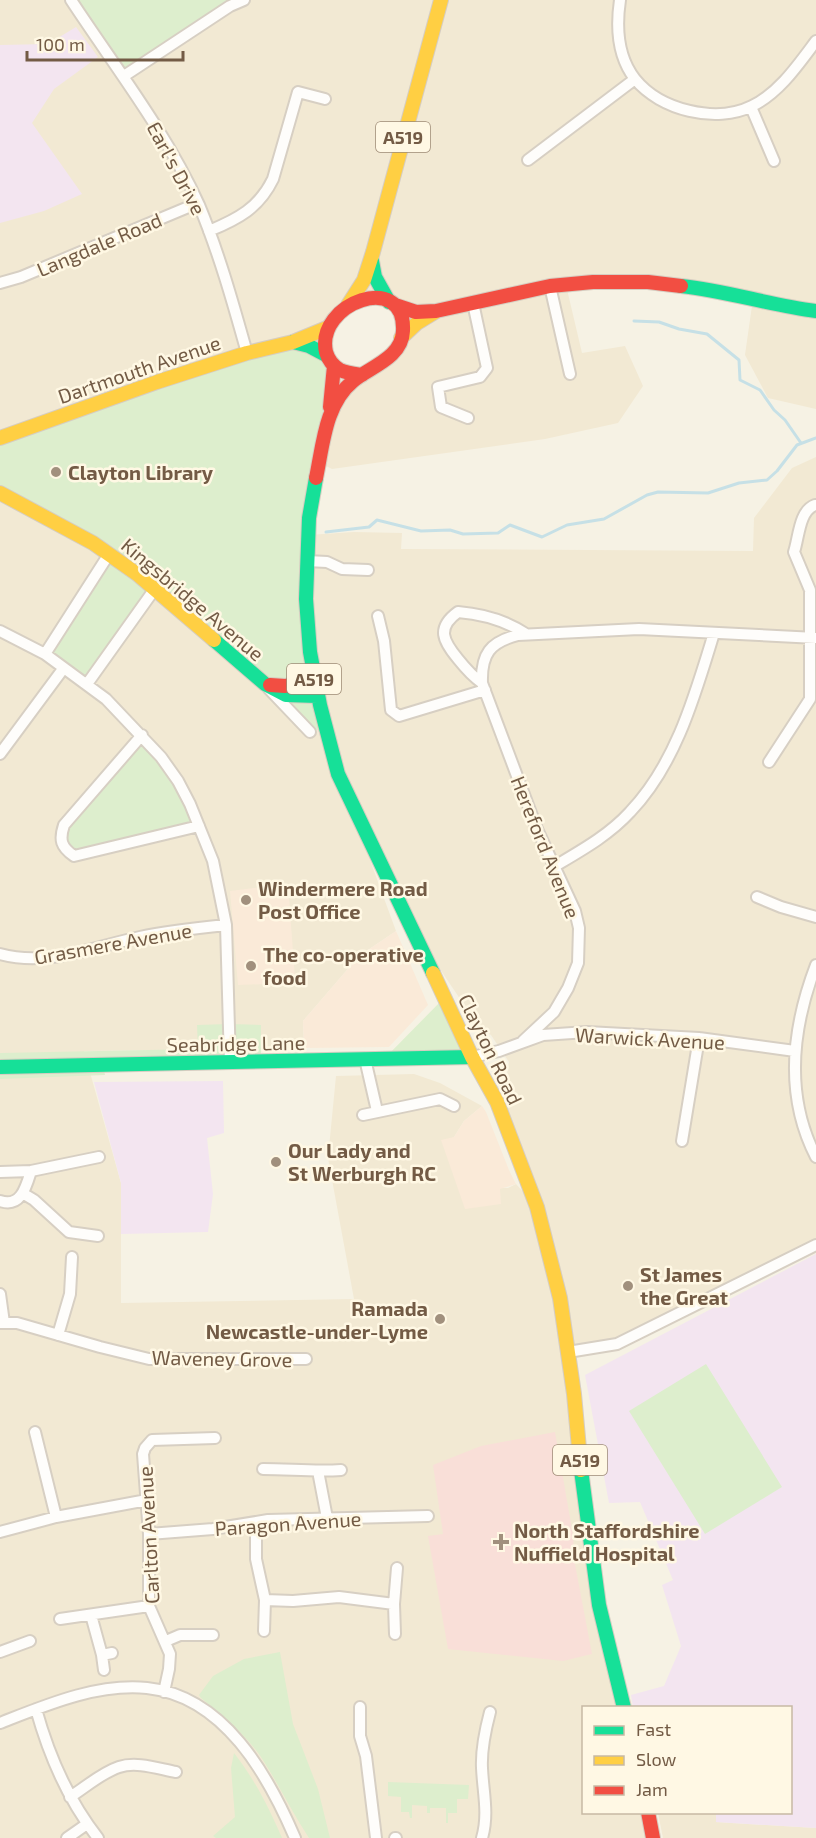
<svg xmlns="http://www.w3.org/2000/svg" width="816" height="1838" font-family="'Exo 2',sans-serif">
<rect width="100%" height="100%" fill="#f6f2e4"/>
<path fill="#f2e9d3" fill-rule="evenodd" d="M 0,0 L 816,0 L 816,409 L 768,398 L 745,355 L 753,299 L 710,289 L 566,285 L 582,353 L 625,346 L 643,386 L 618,423 L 545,439 L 332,469 L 320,463 L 308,535 L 354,532 L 402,533 L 401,549 L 753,551 L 754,518 L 792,468 L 816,457 L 816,1245 L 617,1344 L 568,1352 L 584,1500 L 624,1707 L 584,1708 L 584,1812 L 648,1813 L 653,1838 L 0,1838 ZM 385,299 L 403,333 L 362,375 L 326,355 L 327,328 L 348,305 ZM 341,781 L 413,929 L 481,1030 L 491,1035 L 509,1062 L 505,1086 L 497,1102 L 535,1205 L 516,1184 L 508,1188 L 500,1188 L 454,1137 L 464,1121 L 482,1106 L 440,1083 L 414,1074 L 336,1076 L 328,1158 L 354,1299 L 121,1303 L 121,1183 L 84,1051 L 304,1048 L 303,1021 L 359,956 L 396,931 Z
M 658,1813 L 716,1813 L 716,1822 L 816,1828 L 816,1838 L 663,1838 Z"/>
<path fill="#faead8" d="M 288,884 L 295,979 L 291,983 L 238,985 L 230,891 Z
M 396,931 L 428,1005 L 389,1047 L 304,1048 L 303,1021 L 359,956 Z
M 482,1106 L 486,1112 L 509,1170 L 516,1184 L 500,1189 L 501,1204 L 465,1209 L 441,1140 L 454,1137 L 464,1121 Z"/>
<path fill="#f3e5f0" d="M 76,27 L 98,57 L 54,89 L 32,123 L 82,194 L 44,211 L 0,223 L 0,45 L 48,44 Z
M 223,1081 L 224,1133 L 207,1138 L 213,1194 L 208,1232 L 121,1234 L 121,1183 L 94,1082 Z
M 816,1254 L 816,1828 L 716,1822 L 716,1813 L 790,1812 L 790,1708 L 633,1707 L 631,1695 L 664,1686 L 681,1646 L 662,1585 L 673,1580 L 640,1502 L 609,1503 L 585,1375 Z"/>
<path fill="#f9dfd8" d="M 555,1432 L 573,1535 L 574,1559 L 592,1654 L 563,1661 L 448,1649 L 428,1536 L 443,1534 L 433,1465 L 481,1446 Z"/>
<path fill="#ddeecd" d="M 71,0 L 244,0 L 124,76 Z
M 293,342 L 334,366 L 305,591 L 325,728 L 310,732 L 155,590 L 87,684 L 45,654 L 109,554 L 0,493 L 0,438 Z
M 142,735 L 161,757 L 199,826 L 74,856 L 63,848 L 64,825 Z
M 445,997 L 472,1057 L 384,1059 Z
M 229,1024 L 261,1025 L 261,1055 L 265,1062 L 103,1066 L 105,1075 L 0,1079 L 0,1053 L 198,1049 L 197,1025 Z
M 706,1364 L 782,1487 L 705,1534 L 629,1411 Z
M 280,1652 L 293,1724 L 318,1789 L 330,1838 L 309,1838 C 293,1814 281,1789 266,1765 C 250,1738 225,1718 201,1698 L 199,1695 L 213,1676 L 244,1659 Z
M 234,1753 C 255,1780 268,1806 282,1838 L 216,1838 L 213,1836 L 235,1817 L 231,1768 Z
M 388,1782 L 469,1785 L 468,1799 L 457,1799 L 457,1813 L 448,1813 L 448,1823 L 446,1823 L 446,1808 L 430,1808 L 430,1813 L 427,1813 L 427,1806 L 412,1805 L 412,1818 L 410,1818 L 409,1812 L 401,1812 L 401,1797 L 388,1796 Z"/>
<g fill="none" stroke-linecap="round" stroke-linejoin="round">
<path stroke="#c6e0e6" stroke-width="3" d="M 634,321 L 659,322 L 679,329 L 707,334 L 739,360 L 740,380 L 760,390 L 774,410 L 785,420 L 801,443
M 326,532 L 369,527 L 377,520 L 421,531 L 450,530 L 463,534 L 498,533 L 510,525 L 542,537 L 567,525 L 604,519 L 647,495 L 658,492 L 708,493 L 739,483 L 767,480 L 777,471 L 797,445 L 816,438"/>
<defs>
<path id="street" d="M 71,0 C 115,67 166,132 199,205 C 219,253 233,303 247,353
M 620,0 C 616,27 617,56 635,79 C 660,110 716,124 752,106 C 779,93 798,65 816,41
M 124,76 L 230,6 L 244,0
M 751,107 L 774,161
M 528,160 L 635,79
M 209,231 C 238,219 259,208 273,179 L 298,92 L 325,99
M 0,283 L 21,277 L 198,203
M 550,286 L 570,374
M 468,418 L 441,407 L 438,387 L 480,377 L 487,368 L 473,303
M 307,561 L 327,562 L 342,569 L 368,570
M 378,616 L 384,641 L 391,710 L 399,716 L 485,690
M 0,631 L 45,654 L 106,699 L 161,757 L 178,781 L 190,804 L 213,861 L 226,925 L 230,1063
M 45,654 L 109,554
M 482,683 C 472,676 466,669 458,659 C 443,641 436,628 458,612 C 483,614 505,620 526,634
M 87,684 L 154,590
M 269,689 L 310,732
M 142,735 L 64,825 C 59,840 61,847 74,856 L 199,826
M 0,754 L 63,669
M 769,762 L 810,699 L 810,590 L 794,552 C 799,537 799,511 815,505
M 555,866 C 582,850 609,835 630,812 C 676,764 695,695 714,633
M 757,897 L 781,907 L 816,917
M 0,954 C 47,967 93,947 140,937 C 168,931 197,928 226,925
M 816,965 C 792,1028 784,1095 816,1157
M 523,1041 L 554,1012 L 568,988 L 578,963 L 579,928 L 575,911 L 537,829 L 482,683 C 481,654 490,642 518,635 L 639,629 L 816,638
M 472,1057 L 499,1051 L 543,1035 L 587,1032 L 699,1038 L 795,1051
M 365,1059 L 377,1111
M 363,1115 L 440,1099 L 454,1106
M 682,1141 L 699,1038
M 0,1172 L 31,1171 L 99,1157
M 24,1194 L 34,1200 L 69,1232 L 98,1236
M 0,1201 C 21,1208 26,1187 31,1171
M 0,1294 L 4,1323
M 0,1323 L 17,1323 L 100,1347 L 149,1359 L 306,1359
M 58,1335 L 70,1294 L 72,1257
M 568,1352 L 617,1344 L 816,1245
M 35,1432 L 56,1517
M 263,1469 C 290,1469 315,1472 341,1470
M 318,1471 L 327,1518
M 256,1523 L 256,1559 L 265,1600 L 293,1601 L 339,1597 L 394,1604
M 0,1532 L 56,1517 L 147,1500
M 149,1534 L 213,1529 L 268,1520 L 428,1516
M 91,1615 L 102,1655 L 112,1653
M 60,1619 L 149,1606
M 264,1631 L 265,1600
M 395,1634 L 394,1604 L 397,1568
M 166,1641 L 180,1635 L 213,1635
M 0,1652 L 30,1641
M 102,1655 L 104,1670
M 164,1692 L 169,1669 L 170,1654 L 149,1606 L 149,1534 L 143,1454 L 145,1448 L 152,1440 L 215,1438
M 360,1707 L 360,1736 L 366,1756 L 376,1838
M 36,1709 C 49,1756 68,1800 98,1838
M 0,1723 C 46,1705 97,1683 147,1688 C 224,1696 268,1775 295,1838
M 70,1797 C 86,1787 101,1773 119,1767 C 137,1761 159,1769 176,1772
M 67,1838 L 87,1824
M 395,1838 L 396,1838
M 482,1838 C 489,1814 483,1792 482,1768 C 481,1749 485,1731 490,1712"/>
<path id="fast" d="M 372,261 L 375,277 L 389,302
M 681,286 C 727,291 770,305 816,311
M 293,342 L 309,346 L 326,355
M 316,478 L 309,518 L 306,599 L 310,652 L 320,705 L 338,774 L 433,973
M 214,640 L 265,684 L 286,695 L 317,696
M 0,1067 L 472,1057
M 581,1470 L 599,1605 L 624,1708"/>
<path id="slow" d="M 348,305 L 364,280 L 373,252 L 441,0
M 401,338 L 417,323 L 435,312
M 0,438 L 157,382 L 247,353 L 293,342 L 327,328
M 0,493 L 93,543 L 137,574 L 214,640
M 433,973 L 472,1057 L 497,1102 L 537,1207 L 560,1298 L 574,1394 L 581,1470"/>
<path id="jam" d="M 395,305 L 416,312 L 436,311 L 550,286 L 593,282 L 648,282 L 681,286
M 330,407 L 334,366
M 316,478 C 323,445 325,404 353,381 C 370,367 402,358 403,331 C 406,270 315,303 326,352 C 328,359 333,366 340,370 C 346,373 355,374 362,375
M 270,685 L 285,686 L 314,680
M 648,1812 L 653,1838"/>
</defs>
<use href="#street" stroke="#d7cfc3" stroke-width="14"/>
<use href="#fast" stroke="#d6cdc1" stroke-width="16"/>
<use href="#slow" stroke="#d6cdc1" stroke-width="16"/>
<use href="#jam" stroke="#d6cdc1" stroke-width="16"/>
<use href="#street" stroke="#fefdfb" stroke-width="10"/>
<use href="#fast" stroke="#16e098" stroke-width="14"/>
<use href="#slow" stroke="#ffcf43" stroke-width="14"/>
<use href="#jam" stroke="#f24e42" stroke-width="14"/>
</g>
<g fill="#a1907d" stroke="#fff8e4" stroke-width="2">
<circle cx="56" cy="472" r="6"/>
<circle cx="246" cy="900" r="6"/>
<circle cx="251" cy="966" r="6"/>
<circle cx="276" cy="1162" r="6"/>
<circle cx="628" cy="1286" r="6"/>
<circle cx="440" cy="1319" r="6"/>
<path d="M498 1533h6v6h6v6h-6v6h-6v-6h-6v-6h6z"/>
</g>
<g text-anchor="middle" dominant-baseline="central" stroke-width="5" stroke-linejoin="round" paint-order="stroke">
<g fill="#fff8e4" stroke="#9d8a75" stroke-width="1.5">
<rect x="376" y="122" width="54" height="30" rx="4.5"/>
<rect x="287" y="664" width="54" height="30" rx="4.5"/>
<rect x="553" y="1445" width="54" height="30" rx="4.5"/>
</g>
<g font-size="18" font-weight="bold" fill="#735b45">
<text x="403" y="137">A519</text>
<text x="314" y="679">A519</text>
<text x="580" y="1460">A519</text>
</g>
<g font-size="20" fill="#735b45" stroke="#fff8e4">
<text transform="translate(177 168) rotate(62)">Earl's Drive</text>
<text transform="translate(99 244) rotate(-23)">Langdale Road</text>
<text transform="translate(139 369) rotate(-19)">Dartmouth Avenue</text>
<text transform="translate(193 599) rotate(40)">Kingsbridge Avenue</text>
<text transform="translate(546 847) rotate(68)">Hereford Avenue</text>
<text transform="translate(113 943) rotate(-10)">Grasmere Avenue</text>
<text transform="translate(650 1038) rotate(3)">Warwick Avenue</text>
<text transform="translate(236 1043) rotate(-1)">Seabridge Lane</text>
<text transform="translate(491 1049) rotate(64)">Clayton Road</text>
<text transform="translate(222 1358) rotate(1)">Waveney Grove</text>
<text transform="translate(288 1523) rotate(-4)">Paragon Avenue</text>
<text transform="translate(148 1535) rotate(-93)">Carlton Avenue</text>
</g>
<g font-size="20" font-weight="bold" fill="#735b45" stroke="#fff8e4" text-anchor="start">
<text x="68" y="472">Clayton Library</text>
<text x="258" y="888">Windermere Road<tspan x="258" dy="23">Post Office</tspan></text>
<text x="263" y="954">The co-operative<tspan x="263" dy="23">food</tspan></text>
<text x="288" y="1150">Our Lady and<tspan x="288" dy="23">St Werburgh RC</tspan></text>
<text x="640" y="1274">St James<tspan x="640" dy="23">the Great</tspan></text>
<text x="428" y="1308" text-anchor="end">Ramada<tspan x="428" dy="23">Newcastle-under-Lyme</tspan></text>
<text x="514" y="1530">North Staffordshire<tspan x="514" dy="23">Nuffield Hospital</tspan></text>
</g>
</g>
<rect x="582" y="1706" width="210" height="108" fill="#fff8e4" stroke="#c7b9a4" stroke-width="1.5"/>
<rect x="594" y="1726" width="30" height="9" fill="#16e098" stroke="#c7b9a4" stroke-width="1.5"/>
<text x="636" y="1736" font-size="18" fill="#735b45">Fast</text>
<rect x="594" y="1756" width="30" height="9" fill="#ffcf43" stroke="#c7b9a4" stroke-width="1.5"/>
<text x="636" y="1766" font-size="18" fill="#735b45">Slow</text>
<rect x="594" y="1786" width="30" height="9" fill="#f24e42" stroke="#c7b9a4" stroke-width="1.5"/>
<text x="636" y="1796" font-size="18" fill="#735b45">Jam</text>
<path d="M27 51v9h156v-9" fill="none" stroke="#735b45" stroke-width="3"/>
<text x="36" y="51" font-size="18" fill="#735b45" stroke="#fff8e4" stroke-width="4.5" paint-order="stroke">100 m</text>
</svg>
